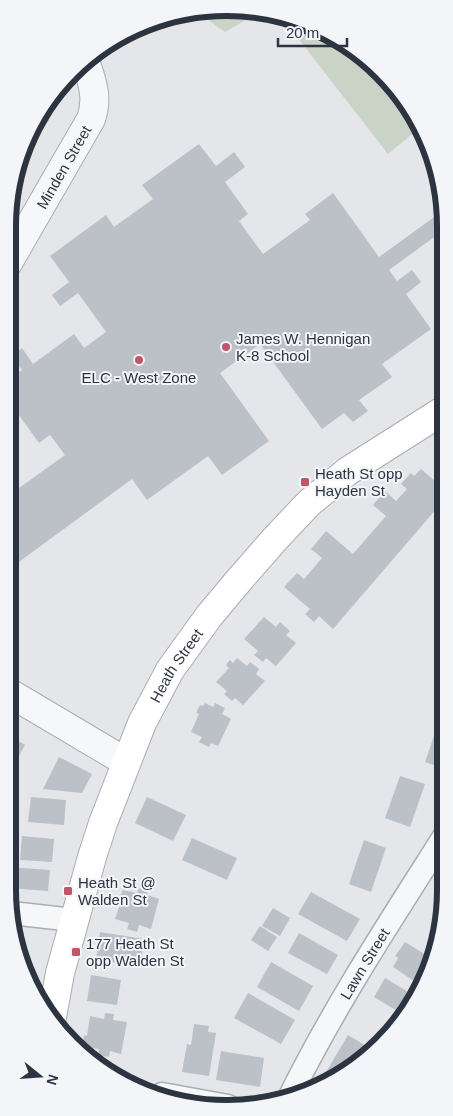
<svg xmlns="http://www.w3.org/2000/svg" width="453" height="1116" font-family="Arial,sans-serif">
<rect width="100%" height="100%" fill="#e4e6ea"/>
<path fill="#c9d3c6" d="M 212,8 L 297,19 L 348,45 L 391,82 L 421,127 L 388,154 L 283,19 L 251,17 L 225,32 L 197,12 Z"/>
<path fill="#bcc0c7" d="M 43,116 L 49,120 L 34,142 L 29,139 Z
M 199,144 L 216,166 L 234,152 L 245,167 L 225,182 L 248,214 L 239,221 L 263,254 L 310,220 L 305,214 L 333,193 L 379,257 L 444,210 L 444,230 L 389,270 L 397,281 L 412,270 L 421,282 L 406,294 L 431,329 L 382,364 L 392,377 L 359,400 L 368,411 L 353,422 L 344,413 L 322,429 L 260,344 L 220,373 L 269,441 L 222,475 L 208,456 L 147,500 L 132,479 L 8,570 L 8,496 L 65,455 L 50,435 L 39,443 L 8,400 L 8,381 L 22,370 L 12,356 L 22,348 L 33,364 L 74,334 L 84,348 L 106,332 L 78,293 L 60,306 L 52,295 L 69,282 L 50,256 L 106,215 L 114,227 L 153,199 L 142,185 Z
M 421,469 L 444,489 L 444,500 L 333,629 L 319,616 L 314,622 L 305,614 L 310,609 L 284,587 L 297,573 L 304,579 L 322,558 L 311,549 L 326,531 L 353,554 L 386,516 L 373,505 L 385,491 L 396,501 L 407,489 L 401,484 L 411,473 L 414,476 Z
M 264,617 L 276,627 L 280,622 L 290,631 L 286,635 L 296,643 L 276,666 L 266,658 L 263,662 L 254,655 L 258,651 L 244,639 Z
M 237,658 L 247,666 L 250,662 L 259,669 L 256,674 L 265,681 L 243,705 L 235,698 L 232,701 L 224,694 L 227,691 L 216,682 L 229,668 L 226,665 L 230,660 L 233,663 Z
M 205,703 L 213,707 L 215,703 L 225,708 L 222,714 L 231,719 L 218,746 L 211,743 L 209,747 L 199,742 L 202,737 L 191,732 L 199,714 L 196,713 L 200,705 L 203,706 Z
M 442,713 L 445,714 L 445,769 L 425,762 Z
M 8,735 L 25,745 L 8,776 Z
M 59,757 L 92,774 L 82,793 L 43,789 Z
M 400,776 L 425,784 L 410,827 L 385,818 Z
M 31,797 L 66,800 L 64,825 L 28,822 Z
M 147,797 L 186,815 L 173,841 L 135,823 Z
M 22,836 L 54,839 L 52,862 L 20,860 Z
M 192,838 L 237,858 L 227,880 L 182,860 Z
M 364,840 L 386,848 L 371,892 L 349,884 Z
M 8,867 L 50,870 L 48,891 L 8,888 Z
M 139,888 L 148,891 L 147,895 L 159,899 L 151,929 L 139,925 L 137,932 L 127,929 L 129,923 L 115,919 L 120,904 L 118,897 L 122,893 L 122,890 L 137,893 Z
M 311,892 L 360,919 L 347,941 L 298,914 Z
M 273,908 L 290,918 L 280,936 L 262,926 Z
M 440,921 L 435,954 L 432,952 L 436,944 L 429,940 Z
M 260,926 L 277,937 L 268,951 L 251,940 Z
M 100,932 L 144,939 L 140,966 L 96,960 Z
M 299,933 L 338,955 L 327,974 L 288,953 Z
M 405,942 L 434,960 L 420,985 L 393,967 L 398,958 L 395,956 Z
M 271,962 L 313,986 L 299,1011 L 257,987 Z
M 91,975 L 121,980 L 117,1005 L 87,1001 Z
M 385,978 L 415,996 L 404,1015 L 374,997 Z
M 248,993 L 295,1020 L 281,1044 L 234,1018 Z
M 105,1013 L 114,1014 L 113,1020 L 127,1022 L 121,1054 L 110,1051 L 109,1057 L 98,1055 L 99,1049 L 85,1047 L 86,1042 L 83,1042 L 84,1035 L 87,1036 L 90,1016 L 104,1019 Z
M 194,1024 L 209,1026 L 208,1032 L 216,1033 L 209,1076 L 182,1072 L 187,1044 L 191,1045 Z
M 348,1035 L 368,1047 L 361,1059 L 348,1072 L 319,1084 Z
M 221,1051 L 264,1058 L 260,1087 L 216,1080 Z"/>
<g fill="none" stroke-linecap="round" stroke-linejoin="round">
<defs>
<g id="minor">
<path d="M 11,913 L 74,920"/>
<path d="M 162,1094 L 228,1106"/>
<path id="s1" d="M 290,1096 C 335,1005 391,920 445,835"/>
</g>
<g id="tertiary">
<path id="s2" d="M 8,263 L 91,119 C 98,100 93,83 86,64"/>
<path d="M 8,692 L 126,762"/>
</g>
<g id="secondary">
<path id="s3" d="M 52,1017 L 60,973 L 92,857 L 103,823 L 142,723 L 170,670 L 209,616 L 240,579 L 275,539 L 309,503 L 348,471 L 444,410"/>
</g>
</defs>
<use href="#minor" stroke="#a9adb4" stroke-width="25"/>
<use href="#tertiary" stroke="#a9adb4" stroke-width="30"/>
<use href="#secondary" stroke="#a9adb4" stroke-width="30"/>
<use href="#minor" stroke="#f6f7f9" stroke-width="22"/>
<use href="#tertiary" stroke="#f6f7f9" stroke-width="28"/>
<use href="#secondary" stroke="#fff" stroke-width="28"/>
</g>
<g fill="#c15766" stroke="#f3f5f8" stroke-width="2">
<circle cx="226" cy="347" r="5"/>
<circle cx="139" cy="360" r="5"/>
<rect x="300" y="477" width="10" height="10" rx="2.5"/>
<rect x="63" y="886" width="10" height="10" rx="2.5"/>
<rect x="71" y="947" width="10" height="10" rx="2.5"/>
</g>
<g text-anchor="middle" dominant-baseline="central" stroke-width="4" stroke-linejoin="round" paint-order="stroke">
<g font-size="15" fill="#2d3441" stroke="#f3f5f8">
<text stroke="none"><textPath href="#s2" startOffset="111">Minden Street</textPath></text>
<text stroke="none"><textPath href="#s3" startOffset="375">Heath Street</textPath></text>
<text stroke="none"><textPath href="#s1" startOffset="152">Lawn Street</textPath></text>
</g>
<g font-size="15" fill="#2d3441" stroke="#f3f5f8" text-anchor="start">
<text x="236" y="338">James W. Hennigan<tspan x="236" dy="17">K-8 School</tspan></text>
<text x="139" y="377" text-anchor="middle">ELC - West Zone</text>
<text x="315" y="473">Heath St opp<tspan x="315" dy="17">Hayden St</tspan></text>
<text x="78" y="882">Heath St @<tspan x="78" dy="17">Walden St</tspan></text>
<text x="86" y="943">177 Heath St<tspan x="86" dy="17">opp Walden St</tspan></text>
</g>
</g>
<path d="M0 0H453V1116H0ZM226 16H227A210 210 0 0 1 437 226V890A210 210 0 0 1 227 1100H226A210 210 0 0 1 16 890V226A210 210 0 0 1 226 16Z" fill="#f3f5f8" fill-rule="evenodd"/>
<path fill="none" stroke="#2d3441" stroke-width="6" d="M226 16H227A210 210 0 0 1 437 226V890A210 210 0 0 1 227 1100H226A210 210 0 0 1 16 890V226A210 210 0 0 1 226 16Z"/>
<g transform="translate(40 1076) rotate(107)" stroke="#f3f5f8" stroke-width="4" paint-order="stroke">
<path d="M0-4L9 19L0 12L-9 19Z" fill="#2d3441"/>
<text y="-8" font-size="14" font-weight="bold" text-anchor="middle" fill="#2d3441">N</text>
</g>
<path d="M278 38v8h69v-8" fill="none" stroke="#2d3441" stroke-width="2.5"/>
<text x="286" y="38" font-size="15" fill="#2d3441" stroke="#f3f5f8" stroke-width="4" paint-order="stroke">20 m</text>
</svg>
